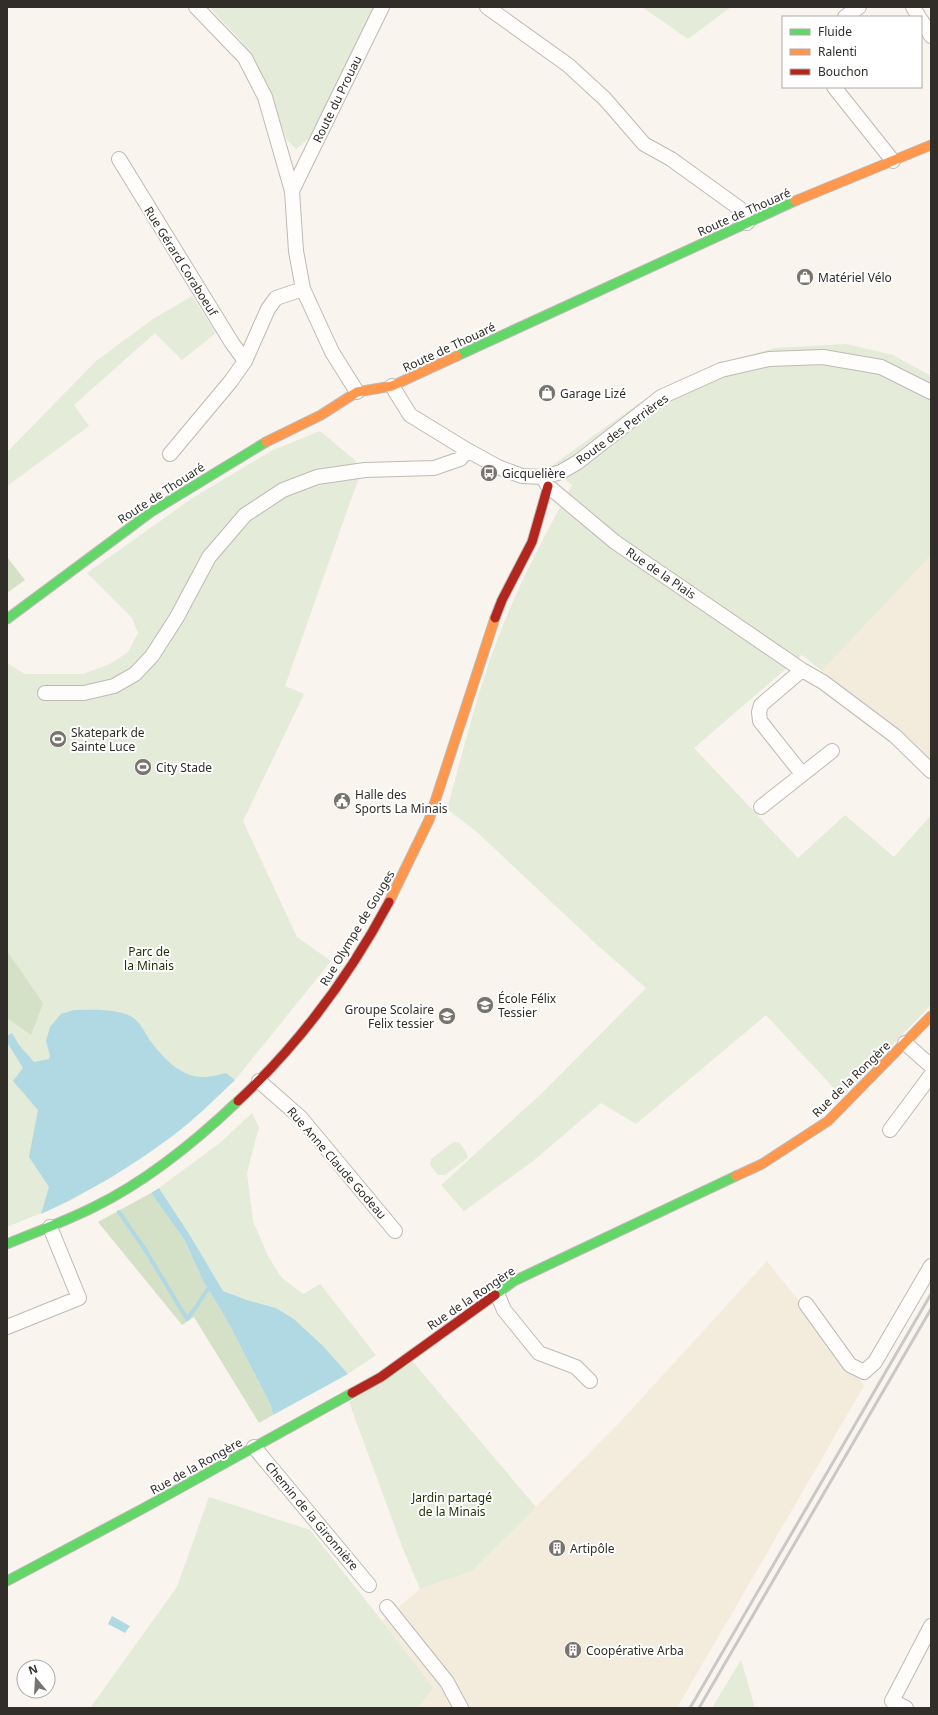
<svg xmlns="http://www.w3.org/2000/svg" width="938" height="1715" font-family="'Noto Sans',sans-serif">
<rect width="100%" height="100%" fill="#f9f4ee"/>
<path fill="#f3ecdd" d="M 931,555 L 931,762 L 900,730 L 822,671 Z
M 767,1261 L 850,1365 L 864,1386 L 677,1708 L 418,1708 L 433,1688 L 382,1621 L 420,1589 L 472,1571 L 619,1423 Z"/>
<path fill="#e4ebd8" d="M 209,7 L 375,7 L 313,135 L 296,149 L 287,140 L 263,77 L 242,42 Z
M 642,7 L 731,7 L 688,39 Z
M 192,296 L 216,333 L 182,360 L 155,333 L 74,405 L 89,426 L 7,486 L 7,452 L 96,361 L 153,319 Z
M 846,344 L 893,355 L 931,376 L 931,555 L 822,671 L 802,655 L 694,748 L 798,858 L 845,815 L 894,857 L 931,815 L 931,1005 L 842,1097 L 766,1015 L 636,1124 L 601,1103 L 532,1162 L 464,1211 L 441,1185 L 541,1094 L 646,988 L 594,942 L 477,832 L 447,809 C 463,753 477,692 498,638 C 518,585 545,535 572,485 L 550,467 L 638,404 L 696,374 L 742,357 L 775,348 Z
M 320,431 L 356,461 L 358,480 L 285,686 L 304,694 L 243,821 L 297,937 L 331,961 L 235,1080 L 171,1137 L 115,1175 L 70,1201 L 7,1227 L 7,663 L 25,674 L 83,674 L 110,664 L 128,652 L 138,633 L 132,618 L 87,573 L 194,497 L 271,451 Z
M 252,1113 L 259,1127 L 247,1173 L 253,1221 L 268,1256 L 281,1277 L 303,1294 L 320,1284 L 376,1355 L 348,1374 L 322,1345 L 294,1319 L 276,1308 L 247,1300 L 223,1291 L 191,1237 L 159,1188 L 221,1142 Z
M 453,1142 L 459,1142 L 466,1152 L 468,1158 L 445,1175 L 438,1175 L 430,1165 L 431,1159 Z
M 413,1362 L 536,1507 L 472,1571 L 420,1589 L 403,1549 L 349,1402 Z
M 209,1497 L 310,1530 L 382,1621 L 433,1688 L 418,1708 L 90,1708 L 177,1587 Z
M 741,1660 L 754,1704 L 753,1708 L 712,1708 Z"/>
<path fill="#d5e1c6" d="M 7,557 L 25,580 L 7,593 Z
M 7,951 L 43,1003 L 31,1035 L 7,1018 Z
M 151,1193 L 185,1241 L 202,1279 L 229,1324 L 271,1406 L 273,1415 L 259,1423 L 194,1317 L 182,1325 L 98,1222 Z"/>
<path fill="#b0d9e3" d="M 74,1010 C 92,1010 116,1008 132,1017 C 139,1021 145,1032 149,1039 C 161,1056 182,1079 205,1077 C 212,1077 220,1074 226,1073 L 235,1080 C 214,1100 194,1120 171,1137 C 131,1167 87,1193 41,1214 L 49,1187 L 29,1157 L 38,1110 L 13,1081 L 23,1068 L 7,1042 L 7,1036 L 12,1033 L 19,1045 L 34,1062 L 49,1059 L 50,1056 L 46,1041 L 50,1027 L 61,1014 Z
M 159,1188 L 191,1237 L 223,1291 L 247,1300 L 276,1308 L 294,1319 L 322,1345 L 348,1374 L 273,1415 L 271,1406 L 229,1324 L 202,1279 L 185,1241 L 151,1193 Z
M 112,1616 L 130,1626 L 125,1633 L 108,1624 Z"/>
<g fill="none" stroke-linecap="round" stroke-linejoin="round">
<path stroke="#b0d9e3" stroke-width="4" d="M 119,1212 L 146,1251 L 187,1319 L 196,1307 L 208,1289"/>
<defs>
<path id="street" d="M 196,7 L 245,58 L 265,97 L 292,191 L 296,251 L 303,289 L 332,352 L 357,392
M 487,7 L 568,65 L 605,99 L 644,144 L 671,159 L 739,208 L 747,223
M 913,7 L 919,17
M 845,17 L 859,7
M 921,20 L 931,36
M 834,87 L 893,161
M 119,159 L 232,343 L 245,361
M 292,191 L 382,7
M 392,386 L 410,415 L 467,450 L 498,467 L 522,476 L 543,477 L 561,472 L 578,462 L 661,397 L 721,370 L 769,359 L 823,357 L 881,367 L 931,392
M 170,454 L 231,381 L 245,361 L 268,309 L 276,298 L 303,289
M 544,479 L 548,486 L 615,542 L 802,670 L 823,682 L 895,736 L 931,771
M 802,670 L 761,705 L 759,712 L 760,721 L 802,774
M 45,693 L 84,693 L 114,686 L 135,674 L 152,656 L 177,617 L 209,557 L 245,515 L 283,490 L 317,477 L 365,470 L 434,468 L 460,459 L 467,450
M 761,807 L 832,751
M 905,1043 L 931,1066
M 259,1081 L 301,1118 L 395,1231
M 890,1130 L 931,1075
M 497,1293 L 504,1310 L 539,1353 L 576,1367 L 590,1381
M 806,1304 L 850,1365 L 864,1372 L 875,1362 L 931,1266
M 7,1327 L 79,1298 L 50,1227
M 254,1447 L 369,1585
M 387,1607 L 447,1682 L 461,1708
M 906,1708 L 892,1701 L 931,1626"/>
<path id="fast" d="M 457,356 L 795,201
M 7,619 L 151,512 L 266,442
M 7,1244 C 36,1232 66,1221 94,1207 C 147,1181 195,1142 238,1101
M 495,1295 L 514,1281 L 736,1176
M 7,1581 L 144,1508 L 352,1393"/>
<path id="slow" d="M 795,201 L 931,145
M 266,442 L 321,415 L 357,392 L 392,386 L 457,356
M 389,902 L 429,820 L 495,618
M 736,1176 L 762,1164 L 828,1121 L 931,1016"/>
<path id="jam" d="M 495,618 L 502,600 L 532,542 L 548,486
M 238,1101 C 298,1045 350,975 389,902
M 352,1393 L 381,1377 L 495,1295"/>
</defs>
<use href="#street" stroke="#bebab5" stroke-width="16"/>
<use href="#fast" stroke="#bebab5" stroke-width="11"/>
<use href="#slow" stroke="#bebab5" stroke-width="11"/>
<use href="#jam" stroke="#bebab5" stroke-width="11"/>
<use href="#street" stroke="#fefdfc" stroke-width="14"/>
<use href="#fast" stroke="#63d668" stroke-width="9"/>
<use href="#slow" stroke="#ff974d" stroke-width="9"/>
<use href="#jam" stroke="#b3261e" stroke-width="9"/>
<path stroke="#c9c8c6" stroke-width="3" d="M 690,1708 L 931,1294
M 699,1708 L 931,1309"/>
</g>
<defs>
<symbol id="shop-disc" viewBox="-11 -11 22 22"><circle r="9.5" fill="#77736e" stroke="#fff"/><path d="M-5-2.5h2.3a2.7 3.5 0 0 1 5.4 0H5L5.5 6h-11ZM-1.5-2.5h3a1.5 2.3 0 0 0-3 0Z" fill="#fff"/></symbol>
<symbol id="bus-disc" viewBox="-11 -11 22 22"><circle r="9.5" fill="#77736e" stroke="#fff"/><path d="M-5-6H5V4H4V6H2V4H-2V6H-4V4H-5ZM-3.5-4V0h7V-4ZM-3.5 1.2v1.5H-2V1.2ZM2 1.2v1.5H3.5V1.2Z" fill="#fff"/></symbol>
<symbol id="stadium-disc" viewBox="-11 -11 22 22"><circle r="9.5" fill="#77736e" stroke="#fff"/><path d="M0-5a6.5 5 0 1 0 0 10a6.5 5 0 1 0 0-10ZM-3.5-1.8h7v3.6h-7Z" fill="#fff"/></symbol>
<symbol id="civic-disc" viewBox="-11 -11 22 22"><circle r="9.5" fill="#77736e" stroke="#fff"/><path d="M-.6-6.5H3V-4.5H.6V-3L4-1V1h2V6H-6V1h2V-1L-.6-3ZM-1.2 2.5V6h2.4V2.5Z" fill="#fff"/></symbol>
<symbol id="school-disc" viewBox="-11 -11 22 22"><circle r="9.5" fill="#77736e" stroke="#fff"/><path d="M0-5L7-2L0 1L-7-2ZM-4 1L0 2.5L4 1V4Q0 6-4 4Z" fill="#fff"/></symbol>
<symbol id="building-disc" viewBox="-11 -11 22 22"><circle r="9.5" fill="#77736e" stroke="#fff"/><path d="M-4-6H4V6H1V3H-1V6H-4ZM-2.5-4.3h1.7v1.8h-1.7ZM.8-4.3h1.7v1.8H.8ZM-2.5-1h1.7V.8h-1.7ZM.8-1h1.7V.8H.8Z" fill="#fff"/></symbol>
</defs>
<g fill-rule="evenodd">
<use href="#shop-disc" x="795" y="267" width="20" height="20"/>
<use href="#shop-disc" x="537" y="383" width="20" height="20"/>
<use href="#bus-disc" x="479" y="463" width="20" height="20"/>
<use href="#stadium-disc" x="48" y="729" width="20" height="20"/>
<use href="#stadium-disc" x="133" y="757" width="20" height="20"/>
<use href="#civic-disc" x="332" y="791" width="20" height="20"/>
<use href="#school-disc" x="475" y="995" width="20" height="20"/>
<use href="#school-disc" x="437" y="1006" width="20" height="20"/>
<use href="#building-disc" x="547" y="1538" width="20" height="20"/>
<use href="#building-disc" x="563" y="1640" width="20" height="20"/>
</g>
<g text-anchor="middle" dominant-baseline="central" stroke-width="4" stroke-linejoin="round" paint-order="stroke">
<g font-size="12" fill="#312e29" stroke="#fff">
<text transform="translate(337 99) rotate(-64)">Route du Prouau</text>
<text transform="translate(744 212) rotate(-24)">Route de Thouaré</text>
<text transform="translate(181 261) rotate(58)">Rue Gérard Coraboeuf</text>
<text transform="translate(449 347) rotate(-25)">Route de Thouaré</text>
<text transform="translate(622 429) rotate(-36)">Route des Perrières</text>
<text transform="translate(161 493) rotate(-33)">Route de Thouaré</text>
<text transform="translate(661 573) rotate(34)">Rue de la Piais</text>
<text transform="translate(357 928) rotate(-59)">Rue Olympe de Gouges</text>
<text transform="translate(851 1079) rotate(-44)">Rue de la Rongère</text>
<text transform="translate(337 1163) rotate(49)">Rue Anne Claude Godeau</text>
<text transform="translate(471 1298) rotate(-34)">Rue de la Rongère</text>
<text transform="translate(196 1466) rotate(-29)">Rue de la Rongère</text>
<text transform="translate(312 1516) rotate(50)">Chemin de la Gironnière</text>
</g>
<g font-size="12" fill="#312e29" stroke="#fff" text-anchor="start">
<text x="818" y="277">Matériel Vélo</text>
<text x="560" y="393">Garage Lizé</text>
<text x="502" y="473">Gicquelière</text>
<text x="71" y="732">Skatepark de<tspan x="71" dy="14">Sainte Luce</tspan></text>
<text x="156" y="767">City Stade</text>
<text x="355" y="794">Halle des<tspan x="355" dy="14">Sports La Minais</tspan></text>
<text x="498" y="998">École Félix<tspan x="498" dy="14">Tessier</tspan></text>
<text x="434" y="1009" text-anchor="end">Groupe Scolaire<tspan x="434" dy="14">Felix tessier</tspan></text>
<text x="570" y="1548">Artipôle</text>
<text x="586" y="1650">Coopérative Arba</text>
</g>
<g font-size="12" fill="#1b3101" stroke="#fff">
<text x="149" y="951">Parc de<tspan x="149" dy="14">la Minais</tspan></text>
<text x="452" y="1497">Jardin partagé<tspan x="452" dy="14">de la Minais</tspan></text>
</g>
</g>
<rect width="938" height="1715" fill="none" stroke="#312e29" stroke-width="16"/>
<rect x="782" y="16" width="140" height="72" fill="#ffffff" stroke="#adaba9"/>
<rect x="790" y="29" width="20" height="6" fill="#63d668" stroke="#adaba9"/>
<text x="818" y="36" font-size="12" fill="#312e29">Fluide</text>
<rect x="790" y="49" width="20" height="6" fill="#ff974d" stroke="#adaba9"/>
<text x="818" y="56" font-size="12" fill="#312e29">Ralenti</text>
<rect x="790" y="69" width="20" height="6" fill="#b3261e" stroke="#adaba9"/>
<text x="818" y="76" font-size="12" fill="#312e29">Bouchon</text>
<g transform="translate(36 1679) rotate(342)"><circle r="19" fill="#ffffff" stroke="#adaba9"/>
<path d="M0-3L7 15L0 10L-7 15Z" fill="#77736e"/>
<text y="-6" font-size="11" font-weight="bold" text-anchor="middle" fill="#312e29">N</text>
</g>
</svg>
